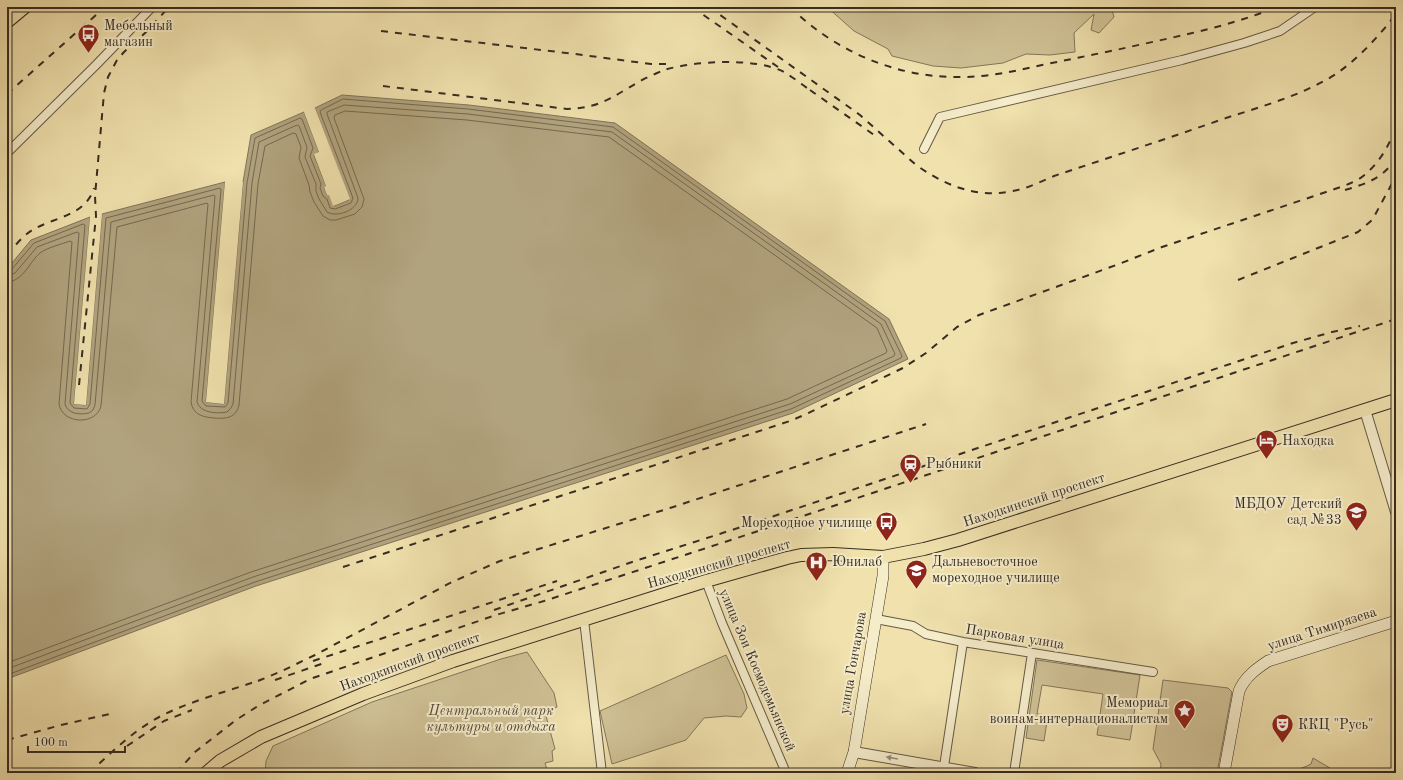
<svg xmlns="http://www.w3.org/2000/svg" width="1403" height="780" font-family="'Old Standard TT',serif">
<rect width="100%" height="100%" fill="#f0e1ad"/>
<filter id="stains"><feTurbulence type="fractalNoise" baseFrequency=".005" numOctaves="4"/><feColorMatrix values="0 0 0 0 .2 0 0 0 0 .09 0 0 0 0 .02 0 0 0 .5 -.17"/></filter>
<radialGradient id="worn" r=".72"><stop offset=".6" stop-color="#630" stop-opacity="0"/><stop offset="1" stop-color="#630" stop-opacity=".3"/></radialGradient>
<path fill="#d0c296" stroke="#83775c" d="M 827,7 L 1111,7 L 1114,17 L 1099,33 L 1091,30 L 1094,14 L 1074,33 L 1075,52 L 1050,55 L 1026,54 L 1003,63 L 961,68 L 933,66 L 892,56 L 888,49 L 854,31 Z
M 527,652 L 554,693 L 557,707 L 545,712 L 555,749 L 552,751 L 553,761 L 545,763 L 548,773 L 265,773 L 266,761 L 273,746 L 372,702 L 501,659 Z
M 726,655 L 744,694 L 747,708 L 741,717 L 726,716 L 704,718 L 686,740 L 612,764 L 600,711 Z
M 1037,660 L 1140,675 L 1130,740 L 1097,735 L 1103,694 L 1042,685 L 1037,714 L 1048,715 L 1044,741 L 1026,738 Z
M 1163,680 L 1228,688 L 1232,692 L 1217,773 L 1160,773 L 1161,764 L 1153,749 Z
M 1313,758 L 1330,768 L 1330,773 L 1257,773 L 1259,769 C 1280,771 1292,774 1311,764 Z"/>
<path fill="#b1a37e" stroke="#80735a" d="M 342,95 L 469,105 L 615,123 L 889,319 L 908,359 L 793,413 L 256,586 L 7,679 L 7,269 L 31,240 L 90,217 L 74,404 L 86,405 L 102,214 L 225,182 L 206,402 L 224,404 L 243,182 L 251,135 L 304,112 L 319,152 L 314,155 L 326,186 L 324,187 L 327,195 L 329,194 L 334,206 L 349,200 L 315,108 Z"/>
<path fill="#f0e1ad" d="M 315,108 L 350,199 L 333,206 L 329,195 L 327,195 L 324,187 L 326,186 L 314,154 L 319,152 L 304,112 L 306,111 L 321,152 L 320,154 L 316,156 L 328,186 L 327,188 L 328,192 L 331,193 L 335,203 L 347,198 L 313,109 Z
M 225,182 L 227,182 L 208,400 L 222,401 L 241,182 L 243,182 L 224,404 L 206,402 Z
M 102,214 L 86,405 L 74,404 L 90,217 L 92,217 L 76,402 L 84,403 L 100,215 Z"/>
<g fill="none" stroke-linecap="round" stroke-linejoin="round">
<path stroke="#746850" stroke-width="1" d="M 7,271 L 12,269 L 34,243 L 83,224 L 85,225 L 70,403 L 74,408 L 87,409 L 90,404 L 106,218 L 220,188 L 221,190 L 202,401 L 206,406 L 225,407 L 228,403 L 247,183 L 255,138 L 300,118 L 302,119 L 313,148 L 310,156 L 321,184 L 320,188 L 323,196 L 327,199 L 330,208 L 335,209 L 351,203 L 353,198 L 320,112 L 321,110 L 343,99 L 468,109 L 613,127 L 885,321 L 902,356 L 901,358 L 791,409 L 255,582 L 7,675
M 7,276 L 15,273 L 37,247 L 77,232 L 79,233 L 65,404 C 68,414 79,415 89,413 L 93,410 L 95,405 L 111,222 L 214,195 L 215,196 L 197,402 C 200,413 217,414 227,412 L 231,408 L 233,404 L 252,183 L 259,142 L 297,125 L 299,126 L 307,147 L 305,157 L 316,184 L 316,191 L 319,199 L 327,212 C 337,218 358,210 358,198 L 327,114 L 327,112 L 344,105 L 468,114 L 612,132 L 881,324 L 895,354 L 894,356 L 790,404 L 253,577 L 7,669
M 7,282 C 24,281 29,262 40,253 C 46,248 62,244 70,241 L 72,242 L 59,404 C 62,424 96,426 101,406 L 117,227 L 207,203 L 208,204 L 191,402 C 193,415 203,417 214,418 C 226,419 236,418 239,405 L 258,184 L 265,146 L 293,133 L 296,134 L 301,147 L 299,158 L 309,185 L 310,192 L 314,202 L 323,216 L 330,220 L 336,220 L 355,214 L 362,207 L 364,199 L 334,118 L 335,115 L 345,111 L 467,120 L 609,137 L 877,328 L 887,351 L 886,353 L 787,399 L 251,572 L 7,663"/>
<defs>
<path id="minor" d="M 924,149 L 940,117 L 1182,60 L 1244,43 L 1280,31 L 1315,7
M 7,153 L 96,65 L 152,7
M 706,581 L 722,623 L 784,768
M 876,619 L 913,626 L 926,634 L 963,642 L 1153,672
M 584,620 L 602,773
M 943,773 L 963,642
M 1014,773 L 1032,653"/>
<path id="tertiary" d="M 1365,410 L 1396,512
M 854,752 L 975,773"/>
<path id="secondary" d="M 847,773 L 854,752 L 883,576 L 883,557
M 1224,773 L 1239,691 C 1245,677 1256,669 1268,661 L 1396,621"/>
<path id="primary" d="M 7,22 L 25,7
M 206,773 L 220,761 L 261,737 L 363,694 L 453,661 L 706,581 L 787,558 L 801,555 L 833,554 L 883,557 L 924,549 L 958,540 L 1396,400"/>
</defs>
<use href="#minor" stroke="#645946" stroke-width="10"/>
<use href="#tertiary" stroke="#645946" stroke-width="12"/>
<use href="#secondary" stroke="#362c23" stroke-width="12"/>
<use href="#primary" stroke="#362c23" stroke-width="14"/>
<use href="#minor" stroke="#f5ecca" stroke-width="8"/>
<use href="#tertiary" stroke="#f5ecca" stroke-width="10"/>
<use href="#secondary" stroke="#f5ecca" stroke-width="11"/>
<use href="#primary" stroke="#f0e1ad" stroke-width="12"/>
<path stroke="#362c23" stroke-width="2" stroke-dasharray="7 7" stroke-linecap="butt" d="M 692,7 L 778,67
M 709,7 L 860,115 L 916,165 C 952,190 985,201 1028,187 C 1036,184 1045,180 1054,176 C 1111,157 1169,138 1226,118 C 1263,106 1303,95 1336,74 C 1359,58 1379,36 1396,14
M 790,7 C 836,52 897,78 961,77 C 989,77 1015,71 1042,65 C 1067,60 1091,55 1116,50 C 1168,38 1227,28 1276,7
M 381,31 L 575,54 L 651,64 L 673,64
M 383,86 L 567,109 C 605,108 616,93 648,77 C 653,75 659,72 664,70 C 695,61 755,57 784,72 C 794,78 804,86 814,93
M 810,90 L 877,137
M 7,94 L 105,7
M 1345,190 C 1368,183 1381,179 1396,159
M 7,255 C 15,246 23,235 34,229 C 56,217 86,215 94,188
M 1238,280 L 1358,232 L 1371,221 L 1375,215 L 1396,176
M 79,385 L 96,216 L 95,196 L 104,93 L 108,77 L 117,60 L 124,52 L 145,33 L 169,7
M 343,567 L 790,421 L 804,415 L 903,368 L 926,353 L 957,327 L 979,315 L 1119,264 L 1162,247 L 1332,190 C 1341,187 1350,184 1359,179 C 1377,167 1390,146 1396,125
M 494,610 L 635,561 L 735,529 L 1293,343 L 1332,332 L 1360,326
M 313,661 L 557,581
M 275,680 L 324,663
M 258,681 L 282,671 L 315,655 L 452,582 L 500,561 L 670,508 L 926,424
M 7,740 L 61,725 L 114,713
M 127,746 L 164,721 L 192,710
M 89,773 C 112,752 134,730 161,716 C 193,700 229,691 263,679
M 176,773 L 195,752 L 236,720 L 258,706 L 310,679 L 496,615 L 544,601 L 737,538 L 1396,319"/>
</g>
<defs><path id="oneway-solid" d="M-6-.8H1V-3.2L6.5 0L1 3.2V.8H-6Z"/></defs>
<use fill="#968c76" href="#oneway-solid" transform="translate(892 758) rotate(-170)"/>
<defs>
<symbol id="bus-pin" viewBox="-11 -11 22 30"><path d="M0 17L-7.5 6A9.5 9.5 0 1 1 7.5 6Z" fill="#8f2418" stroke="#f5ecca"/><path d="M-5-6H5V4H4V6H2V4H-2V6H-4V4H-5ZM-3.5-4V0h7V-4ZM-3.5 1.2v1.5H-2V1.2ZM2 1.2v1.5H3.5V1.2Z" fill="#fff"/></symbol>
<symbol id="hotel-pin" viewBox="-11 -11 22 30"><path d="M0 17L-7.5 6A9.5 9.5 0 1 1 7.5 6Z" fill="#8f2418" stroke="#f5ecca"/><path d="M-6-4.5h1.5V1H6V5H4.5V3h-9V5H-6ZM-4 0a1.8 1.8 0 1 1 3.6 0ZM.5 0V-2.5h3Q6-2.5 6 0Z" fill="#fff"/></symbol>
<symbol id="station-pin" viewBox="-11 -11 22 30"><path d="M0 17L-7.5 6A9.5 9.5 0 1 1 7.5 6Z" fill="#8f2418" stroke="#f5ecca"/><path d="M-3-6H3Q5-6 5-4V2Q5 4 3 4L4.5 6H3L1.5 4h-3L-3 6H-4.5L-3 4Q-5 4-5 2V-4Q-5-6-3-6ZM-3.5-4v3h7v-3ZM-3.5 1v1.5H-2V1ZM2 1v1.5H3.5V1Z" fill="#fff"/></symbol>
<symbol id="school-pin" viewBox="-11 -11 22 30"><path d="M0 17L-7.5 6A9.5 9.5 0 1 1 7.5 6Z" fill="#8f2418" stroke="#f5ecca"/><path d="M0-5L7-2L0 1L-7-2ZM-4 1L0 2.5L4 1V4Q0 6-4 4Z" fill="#fff"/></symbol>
<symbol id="hospital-pin" viewBox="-11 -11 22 30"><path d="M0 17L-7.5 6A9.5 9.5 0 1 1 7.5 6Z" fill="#8f2418" stroke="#f5ecca"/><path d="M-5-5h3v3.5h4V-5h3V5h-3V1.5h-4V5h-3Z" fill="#fff"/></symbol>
<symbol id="university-pin" viewBox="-11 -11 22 30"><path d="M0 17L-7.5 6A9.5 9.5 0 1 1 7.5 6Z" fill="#8f2418" stroke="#f5ecca"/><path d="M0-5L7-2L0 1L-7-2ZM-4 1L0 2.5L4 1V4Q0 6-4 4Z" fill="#fff"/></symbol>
<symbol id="sight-pin" viewBox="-11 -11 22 30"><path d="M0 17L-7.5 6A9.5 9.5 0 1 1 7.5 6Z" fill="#8f2418" stroke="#f5ecca"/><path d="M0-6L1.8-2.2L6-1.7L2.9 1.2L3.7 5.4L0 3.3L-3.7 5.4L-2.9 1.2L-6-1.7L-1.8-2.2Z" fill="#fff"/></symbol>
<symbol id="theatre-pin" viewBox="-11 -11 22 30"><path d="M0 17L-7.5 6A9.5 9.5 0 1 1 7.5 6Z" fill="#8f2418" stroke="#f5ecca"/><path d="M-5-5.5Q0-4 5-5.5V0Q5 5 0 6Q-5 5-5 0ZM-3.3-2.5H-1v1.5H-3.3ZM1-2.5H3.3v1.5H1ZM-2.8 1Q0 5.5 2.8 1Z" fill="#fff"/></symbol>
</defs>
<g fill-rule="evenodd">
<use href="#bus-pin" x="76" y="22" width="25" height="34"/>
<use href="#hotel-pin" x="1254" y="428" width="25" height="34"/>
<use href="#station-pin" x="898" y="452" width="25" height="34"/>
<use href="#school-pin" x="1344" y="500" width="25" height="34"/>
<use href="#bus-pin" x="874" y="510" width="25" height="34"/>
<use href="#hospital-pin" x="804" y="550" width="25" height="34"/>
<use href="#university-pin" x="904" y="558" width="25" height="34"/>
<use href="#sight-pin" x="1172" y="698" width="25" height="34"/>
<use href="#theatre-pin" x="1270" y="712" width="25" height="34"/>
</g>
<g text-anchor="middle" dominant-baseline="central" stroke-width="4" stroke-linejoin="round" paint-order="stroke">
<g font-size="14" fill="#362c23" stroke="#f5ecca" text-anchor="start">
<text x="104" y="26">Мебельный<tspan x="104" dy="16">магазин</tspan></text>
<text x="1282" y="441">Находка</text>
<text x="926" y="464">Рыбники</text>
<text x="1342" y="504" text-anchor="end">МБДОУ Детский<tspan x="1342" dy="16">сад №33</tspan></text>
<text x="872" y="523" text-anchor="end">Мореходное училище</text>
<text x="832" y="562">Юнилаб</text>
<text x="932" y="562">Дальневосточное<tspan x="932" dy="16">мореходное училище</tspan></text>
<text x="1168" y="703" text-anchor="end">Мемориал<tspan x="1168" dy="16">воинам-интернационалистам</tspan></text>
<text x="1298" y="725">ККЦ "Русь"</text>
</g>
<g font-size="14" fill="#362c23" stroke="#f5ecca">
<text transform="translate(1034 500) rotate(-18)">Находкинский проспект</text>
<text transform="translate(719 564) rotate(-16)">Находкинский проспект</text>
<text transform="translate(1322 629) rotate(-18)">улица Тимирязева</text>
<text transform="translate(1015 637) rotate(9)">Парковая улица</text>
<text transform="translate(410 662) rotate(-20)">Находкинский проспект</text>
<text transform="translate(853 663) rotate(-80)">улица Гончарова</text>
<text transform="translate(757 670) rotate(67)">улица Зои Космодемьянской</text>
</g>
<g font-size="14" font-style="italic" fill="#554a3a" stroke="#f5ecca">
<text x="491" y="711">Центральный парк<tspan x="491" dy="16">культуры и отдыха</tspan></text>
</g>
</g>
<rect width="1403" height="780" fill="none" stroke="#f0e1ad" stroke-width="24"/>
<rect x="8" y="8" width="1387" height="764" fill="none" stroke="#362c23" stroke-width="2"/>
<rect x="12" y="12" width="1379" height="756" fill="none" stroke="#362c23"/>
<path d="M28 746v6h97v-6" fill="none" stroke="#362c23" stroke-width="2"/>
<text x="34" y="746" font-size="12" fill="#362c23" stroke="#f5ecca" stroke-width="3" paint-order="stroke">100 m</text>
<rect width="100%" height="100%" filter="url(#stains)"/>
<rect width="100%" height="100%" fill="url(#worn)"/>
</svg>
